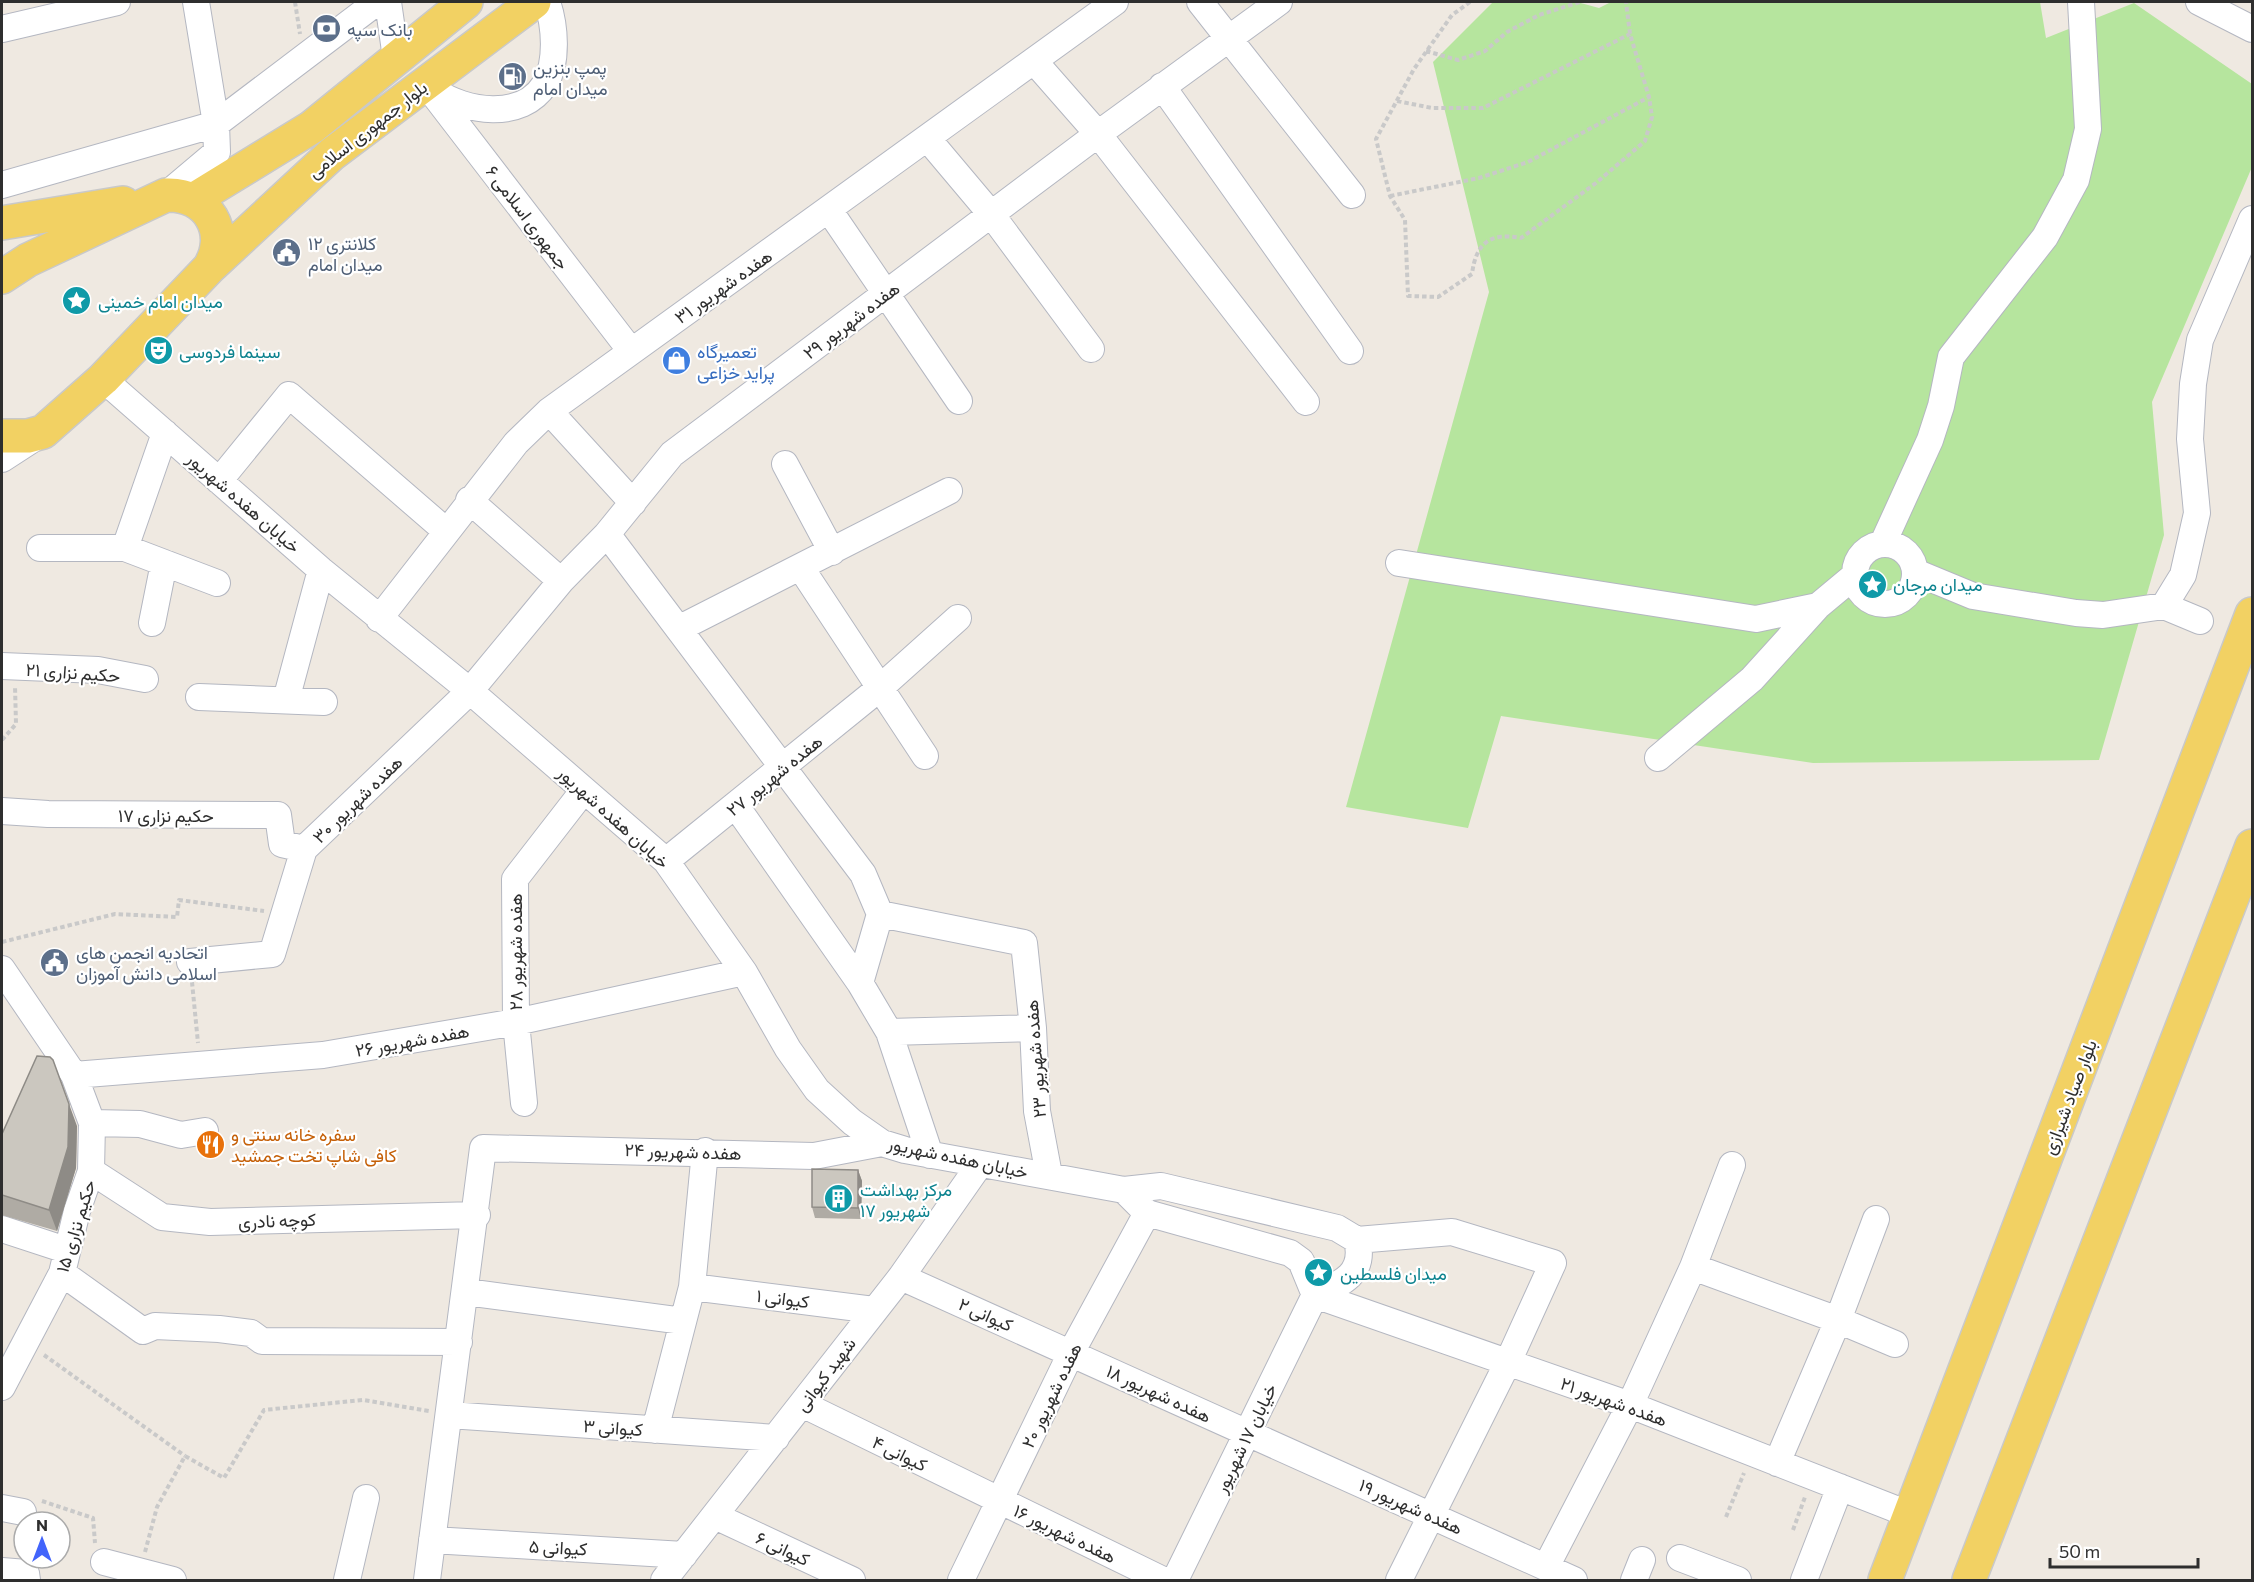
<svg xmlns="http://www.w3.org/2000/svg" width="2254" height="1582" font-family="Commissioner,Vazirmatn,sans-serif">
<rect width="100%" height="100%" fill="#efe9e1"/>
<path fill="#b6e59e" d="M 1493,2 L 1577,2 L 1599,8 L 1611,2 L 2040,2 L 2046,38 L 2134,3 L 2252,84 L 2252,167 L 2152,402 L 2164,535 L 2099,760 L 1813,763 L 1501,716 L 1468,828 L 1346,807 L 1489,292 L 1433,62 Z"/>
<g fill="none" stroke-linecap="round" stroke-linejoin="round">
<defs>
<path id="minor" d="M 388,2 L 396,58
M 1200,2 L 1352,195
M 2199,2 L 2252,29
M 2,29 L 117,2
M 1034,61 L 1098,134 L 1306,402
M 425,83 L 631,351
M 1162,86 L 1350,351
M 435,91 C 465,112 522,121 545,84 C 558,62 555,25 547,2
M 927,138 L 991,214 L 1091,349
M 2,185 L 216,124 L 196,2
M 166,195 L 217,152 L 216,124 L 377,2
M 829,210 L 959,401
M 103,379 L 321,570 L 470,691 L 666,861 L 744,972 L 788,1049 L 817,1090 L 852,1122 L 882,1143 L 905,1150 L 1124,1190
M 549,411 L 633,503
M 2,459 L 39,435
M 785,464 L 832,552
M 219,481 L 289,395 L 446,531
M 469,500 L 561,581
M 607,534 L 863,874 L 880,914 L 860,983
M 1883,543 L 1930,440 L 1941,406 L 1951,357 L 2045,237 L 2076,180 L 2088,129 L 2081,2
M1855 574a30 30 0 1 1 60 0a30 30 0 1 1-60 0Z
M 40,548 L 125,548 L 165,433
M 125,548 L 217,583
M 1399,563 L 1756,619 L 1818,606
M 801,568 L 925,756
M 1915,572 L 1973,596 L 2076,613 L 2103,615 L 2164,606 L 2183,575 L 2197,513 L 2190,439 L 2193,384 L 2200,340 L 2252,219
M 2164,606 L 2200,621
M 379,619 L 516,443 L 549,411 L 1115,2
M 152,623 L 164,563
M 680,628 L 949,491
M 2,666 L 98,670 L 145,679
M 199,697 L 324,702
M 286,700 L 321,570
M 1658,758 L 1752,679 L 1818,606 L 1854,576
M 736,806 L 860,983 L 889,1032 L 930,1155
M 2,811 L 48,814 L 278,815 L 282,844 L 304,849
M 666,861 L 881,687 L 958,618
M 880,914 L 1024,943 L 1033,1028 L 1037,1111 L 1049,1175
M 190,962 L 272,954 L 304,849 L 470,691 L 561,581 L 607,534 L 672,454 L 1098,134 L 1279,2
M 2,969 L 74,1075 L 92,1123 L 91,1171 L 77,1211 L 62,1273 L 2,1387
M 889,1032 L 1033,1028
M 74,1075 L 323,1055 L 516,1022 L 744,972
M 524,1103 L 516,1022 L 515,879 L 584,790
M 92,1123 L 140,1124 L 181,1135 L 205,1131
M 91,1171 L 162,1217 L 210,1222 L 477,1215
M 1161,1186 L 1337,1228 L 1357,1240 C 1366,1274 1341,1284 1315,1295 L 1301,1261 L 1290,1253 L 1147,1213 L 1124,1190 Z
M 2,1229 L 66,1250
M 1357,1240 L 1452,1232 L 1553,1263 L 1508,1362 L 1399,1580
M 1693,1267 L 1838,1320 L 1895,1344
M 62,1273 L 143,1331 L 155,1326 L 219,1329 L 251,1333 L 262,1341 L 459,1342
M 901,1277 L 1574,1580
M 692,1287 L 874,1310
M 466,1292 L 683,1321
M 802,1404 L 1163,1580
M 449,1415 L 776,1438
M 655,1430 L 692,1287 L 705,1151
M 1777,1463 L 1838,1320 L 1876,1219
M 2,1508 L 23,1512
M 715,1516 L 852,1580
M 432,1540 L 684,1555
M 1680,1558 L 1738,1580
M 104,1562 L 173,1580
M 1546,1567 L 1630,1405 L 1693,1267 L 1732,1165
M 2,1571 L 26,1573 L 27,1580
M 347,1580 L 366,1498
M 427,1580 L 483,1148 L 814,1156 L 882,1143
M 664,1580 L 901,1277 L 980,1164
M 961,1580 L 1072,1351 L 1147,1213
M 1175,1580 L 1315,1295 L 1630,1405 L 1911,1515
M 1634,1580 L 1642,1560
M 1804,1580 L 1840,1487"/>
<path id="major" d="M 193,200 L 312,127 L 466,2
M 2,223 L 123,203
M 209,268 L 332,154 L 534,2
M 2,277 L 28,260 L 166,195 C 208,193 231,233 209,268 L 103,379 L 43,432 L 28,436 L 2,436
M 1885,1580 L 2252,614
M 1969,1580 L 2252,846"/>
</defs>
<use href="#minor" stroke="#b4b7c1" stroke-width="28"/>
<use href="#major" stroke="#c9c9c9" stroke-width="36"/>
<path stroke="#c9c9c9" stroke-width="4" stroke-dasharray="4.5 3" stroke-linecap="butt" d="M 295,2 L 300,34
M 1470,2 L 1452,15 L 1414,69 L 1376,139 L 1390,196 L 1405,220 L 1408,296 L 1438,297 L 1472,274 C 1476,243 1490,232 1521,238 L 1596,183 L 1645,141 L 1652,117 L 1649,97 L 1630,34 L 1626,2
M 1426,51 L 1458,60 L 1485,51 L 1507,32 L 1539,15 L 1580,2
M 1397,101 L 1432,108 L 1483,108 L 1630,34
M 1390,196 L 1479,178 L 1528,162 L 1649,97
M 2,740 L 16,724 L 15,686
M 2,942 L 115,914 L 177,917 L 179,900 L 264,911
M 192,982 L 198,1043
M 44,1355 L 185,1456
M 42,1501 L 93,1518 L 95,1543
M 1726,1517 L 1744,1473
M 1793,1530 L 1805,1497
M 145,1552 L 157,1507 L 185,1456 L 224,1478 L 264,1410 L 363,1400 L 429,1411"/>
<use href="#minor" stroke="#fff" stroke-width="26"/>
<use href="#major" stroke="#f2d163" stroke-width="33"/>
</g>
<path fill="#afaba4" d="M 77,1126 L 76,1168 L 57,1231 L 2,1215 L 2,1134 Z
M 858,1170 L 862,1181 L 861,1219 L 815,1218 L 812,1207 Z"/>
<path fill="#8e8b86" d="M 69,1104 L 77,1126 L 76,1168 L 57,1231 L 49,1210 Z
M 858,1170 L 862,1181 L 861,1219 L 858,1208 Z"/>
<path fill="#cbc7bf" stroke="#8e8b86" stroke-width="1.5" d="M 37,1056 L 50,1057 L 53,1060 L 69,1104 L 68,1147 L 49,1210 L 2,1195 L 2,1134 Z
M 812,1169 L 858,1170 L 858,1208 L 812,1207 Z"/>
<defs>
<symbol id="bank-disc" viewBox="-11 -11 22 22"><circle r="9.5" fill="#5c6f8a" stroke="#fff"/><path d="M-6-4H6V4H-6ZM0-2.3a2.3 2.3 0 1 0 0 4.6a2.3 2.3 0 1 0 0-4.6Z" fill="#fff"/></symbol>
<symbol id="fuel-disc" viewBox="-11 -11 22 22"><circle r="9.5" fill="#5c6f8a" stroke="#fff"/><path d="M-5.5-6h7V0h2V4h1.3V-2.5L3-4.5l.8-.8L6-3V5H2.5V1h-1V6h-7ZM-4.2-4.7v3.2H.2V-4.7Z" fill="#fff"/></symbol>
<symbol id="civic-disc" viewBox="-11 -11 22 22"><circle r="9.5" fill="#5c6f8a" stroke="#fff"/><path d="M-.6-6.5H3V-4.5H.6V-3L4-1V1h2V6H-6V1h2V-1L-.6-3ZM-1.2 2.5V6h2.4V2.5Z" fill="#fff"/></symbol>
<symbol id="sight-disc" viewBox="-11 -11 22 22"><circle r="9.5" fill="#0f9aa8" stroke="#fff"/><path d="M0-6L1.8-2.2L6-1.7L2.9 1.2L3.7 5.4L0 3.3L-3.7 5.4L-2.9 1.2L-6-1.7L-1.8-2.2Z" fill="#fff"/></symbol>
<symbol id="theatre-disc" viewBox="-11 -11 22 22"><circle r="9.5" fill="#0f9aa8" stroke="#fff"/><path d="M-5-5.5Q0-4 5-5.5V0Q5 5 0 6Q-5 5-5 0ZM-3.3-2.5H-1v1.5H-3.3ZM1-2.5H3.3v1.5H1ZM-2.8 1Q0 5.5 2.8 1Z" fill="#fff"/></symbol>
<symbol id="shop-disc" viewBox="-11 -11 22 22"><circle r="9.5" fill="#3f7fe0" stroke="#fff"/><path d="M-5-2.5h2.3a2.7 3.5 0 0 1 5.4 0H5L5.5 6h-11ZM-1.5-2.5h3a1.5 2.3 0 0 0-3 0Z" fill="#fff"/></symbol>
<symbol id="restaurant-disc" viewBox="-11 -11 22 22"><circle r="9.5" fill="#e8710a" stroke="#fff"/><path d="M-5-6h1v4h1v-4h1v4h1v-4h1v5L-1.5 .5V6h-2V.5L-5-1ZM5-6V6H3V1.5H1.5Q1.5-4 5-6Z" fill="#fff"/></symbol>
<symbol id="building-disc" viewBox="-11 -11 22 22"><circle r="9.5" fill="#0f9aa8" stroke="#fff"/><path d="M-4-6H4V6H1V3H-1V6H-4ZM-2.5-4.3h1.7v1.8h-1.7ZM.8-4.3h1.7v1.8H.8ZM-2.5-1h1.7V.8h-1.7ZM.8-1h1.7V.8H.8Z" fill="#fff"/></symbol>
</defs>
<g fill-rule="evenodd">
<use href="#bank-disc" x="310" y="12" width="33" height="33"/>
<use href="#fuel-disc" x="496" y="60" width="33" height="33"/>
<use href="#civic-disc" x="270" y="236" width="33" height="33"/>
<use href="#sight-disc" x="60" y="284" width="33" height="33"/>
<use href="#theatre-disc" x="142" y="334" width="33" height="33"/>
<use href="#shop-disc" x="660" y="344" width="33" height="33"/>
<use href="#sight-disc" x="1856" y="568" width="33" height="33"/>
<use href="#civic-disc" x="38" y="946" width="33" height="33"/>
<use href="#restaurant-disc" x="194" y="1128" width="33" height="33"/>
<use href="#building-disc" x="822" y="1182" width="33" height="33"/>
<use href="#sight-disc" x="1302" y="1256" width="33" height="33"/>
</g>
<g text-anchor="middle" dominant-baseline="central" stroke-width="4.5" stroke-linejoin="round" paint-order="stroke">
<g font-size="18" fill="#4e5e75" stroke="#fff" text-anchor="start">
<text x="347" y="29">بانک سپه</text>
<text x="533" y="67">پمپ بنزین<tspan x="533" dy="21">میدان امام</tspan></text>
<text x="308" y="243">کلانتری ۱۲<tspan x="308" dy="21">میدان امام</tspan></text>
<text x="76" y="952">اتحادیه انجمن های<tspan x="76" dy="21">اسلامی دانش آموزان</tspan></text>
</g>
<g font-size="18" fill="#2e2e2e" stroke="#fff">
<text transform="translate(367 129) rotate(-38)">بلوار جمهوری اسلامی</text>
<text transform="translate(528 217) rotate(53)">جمهوری اسلامی ۶</text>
<text transform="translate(723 286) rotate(-35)">هفده شهریور ۳۱</text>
<text transform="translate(851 320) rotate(-37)">هفده شهریور ۲۹</text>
<text transform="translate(244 502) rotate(41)">خیابان هفده شهریور</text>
<text transform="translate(73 672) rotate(4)">حکیم نزاری ۲۱</text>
<text transform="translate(774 775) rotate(-39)">هفده شهریور ۲۷</text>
<text transform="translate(357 799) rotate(-44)">هفده شهریور ۳۰</text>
<text x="166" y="815">حکیم نزاری ۱۷</text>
<text transform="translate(614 817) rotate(42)">خیابان هفده شهریور</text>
<text transform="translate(515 952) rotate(-90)">هفده شهریور ۲۸</text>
<text transform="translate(412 1040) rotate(-10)">هفده شهریور ۲۶</text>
<text transform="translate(1035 1059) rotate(-94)">هفده شهریور ۲۳</text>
<text transform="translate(2069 1097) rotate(-69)">بلوار صیاد شیرازی</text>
<text transform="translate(683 1151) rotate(2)">هفده شهریور ۲۴</text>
<text transform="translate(958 1157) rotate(12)">خیابان هفده شهریور</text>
<text transform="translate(277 1220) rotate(-2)">کوچه نادری</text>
<text transform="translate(75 1226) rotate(-73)">حکیم نزاری ۱۵</text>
<text transform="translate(783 1298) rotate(7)">کیوانی ۱</text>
<text transform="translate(986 1314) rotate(24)">کیوانی ۲</text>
<text transform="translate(825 1374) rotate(-53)">شهید کیوانی</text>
<text transform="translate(1159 1393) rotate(25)">هفده شهریور ۱۸</text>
<text transform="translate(1051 1395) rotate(-64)">هفده شهریور ۲۰</text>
<text transform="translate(1614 1401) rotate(20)">هفده شهریور ۲۱</text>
<text transform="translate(613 1427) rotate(4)">کیوانی ۳</text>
<text transform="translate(1245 1438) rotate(-64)">خیابان ۱۷ شهریور</text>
<text transform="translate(900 1453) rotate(26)">کیوانی ۴</text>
<text transform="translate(1411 1506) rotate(24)">هفده شهریور ۱۹</text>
<text transform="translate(1065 1533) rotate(26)">هفده شهریور ۱۶</text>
<text transform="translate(558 1547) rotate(3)">کیوانی ۵</text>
<text transform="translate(783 1548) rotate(25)">کیوانی ۶</text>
</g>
<g font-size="18" fill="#0d838f" stroke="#fff" text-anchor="start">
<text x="98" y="301">میدان امام خمینی</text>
<text x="179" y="351">سینما فردوسی</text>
<text x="1893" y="584">میدان مرجان</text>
<text x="860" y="1189">مرکز بهداشت<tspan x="860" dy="21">۱۷ شهریور</tspan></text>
<text x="1340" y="1273">میدان فلسطین</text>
</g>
<g font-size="18" fill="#366cbe" stroke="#fff" text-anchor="start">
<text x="697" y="351">تعمیرگاه<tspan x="697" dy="21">پراید خزاعی</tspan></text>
</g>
<g font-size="18" fill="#c56008" stroke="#fff" text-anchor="start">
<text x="231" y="1134">سفره خانه سنتی و<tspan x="231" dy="21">کافی شاپ تخت جمشید</tspan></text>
</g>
</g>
<rect width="2254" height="1582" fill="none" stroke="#2e2e2e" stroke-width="6"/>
<g transform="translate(42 1540)"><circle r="28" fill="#ffffff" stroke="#ababab" stroke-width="1.5"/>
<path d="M0-4.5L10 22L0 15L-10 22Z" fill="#4264fb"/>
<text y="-9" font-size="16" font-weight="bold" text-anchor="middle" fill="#2e2e2e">N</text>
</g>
<path d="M2050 1558v9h148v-9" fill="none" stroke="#2e2e2e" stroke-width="3"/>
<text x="2059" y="1558" font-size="18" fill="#2e2e2e" stroke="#ffffff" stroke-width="4.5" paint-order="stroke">50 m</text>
</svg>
